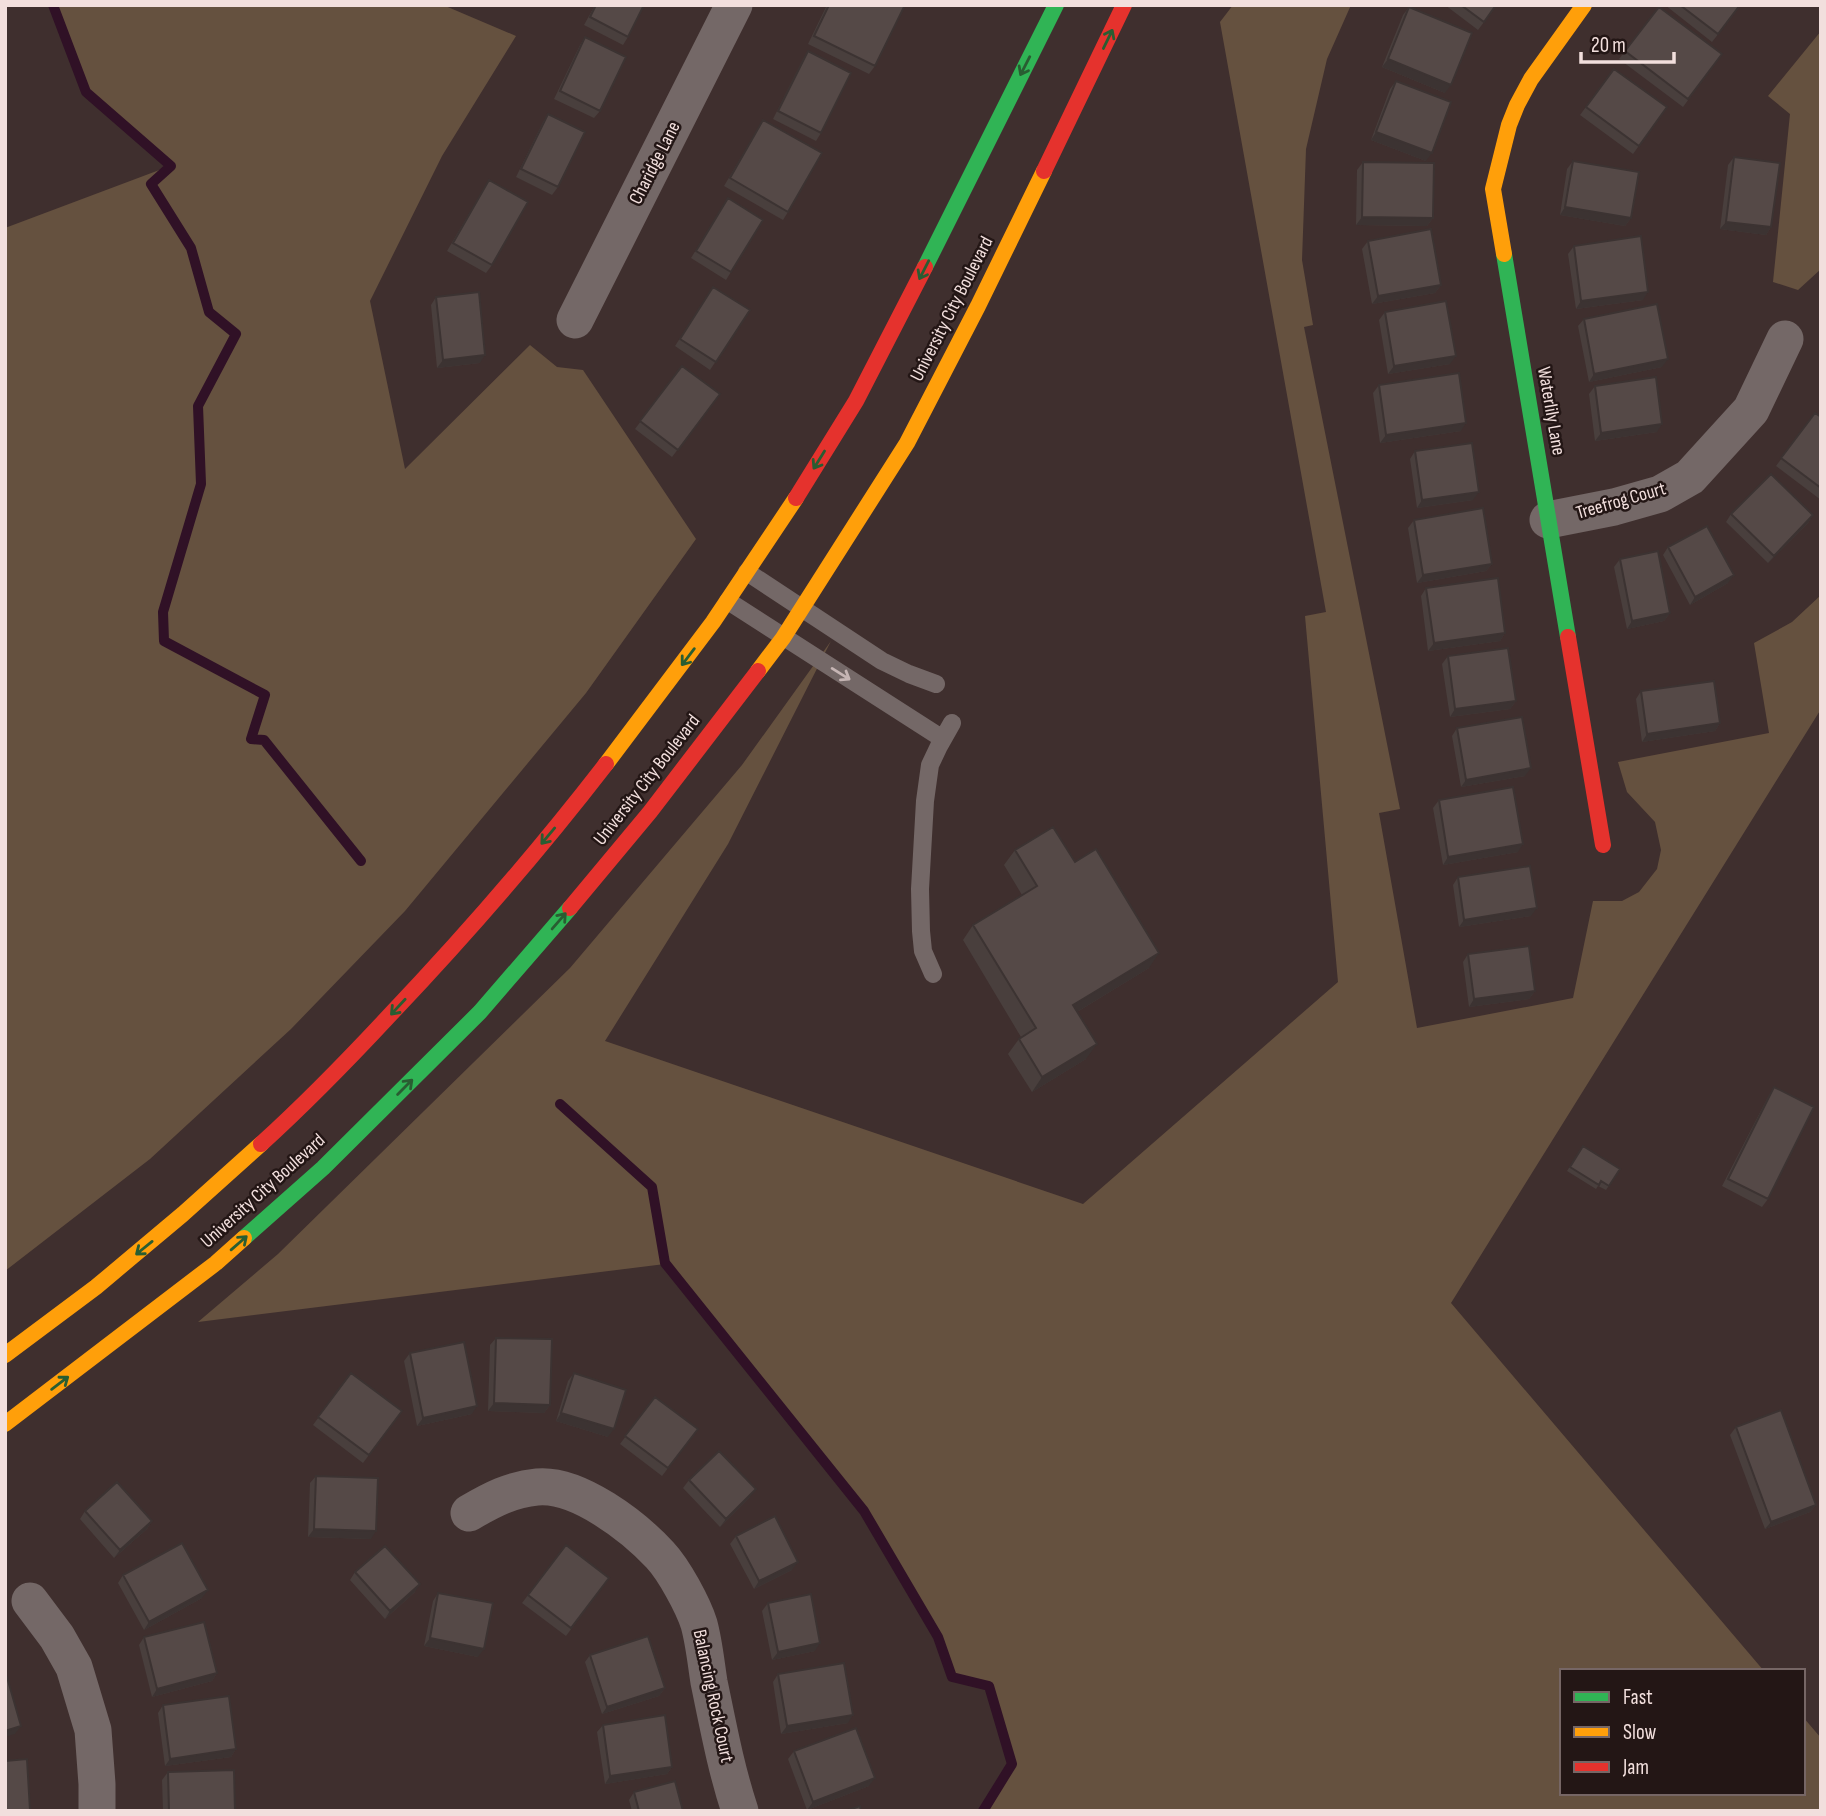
<svg xmlns="http://www.w3.org/2000/svg" width="1826" height="1816" font-family="'Sofia Sans Condensed',sans-serif">
<rect width="100%" height="100%" fill="#3f2f2e"/>
<path fill="#65513f" d="M 53,5 L 443,5 L 516,36 L 442,156 L 370,301 L 405,469 L 530,345 L 557,367 L 583,370 L 696,539 L 586,693 L 405,911 L 291,1029 L 150,1159 L 5,1271 L 5,228 L 170,166 L 86,92 Z
M 1233,5 L 1351,5 L 1327,59 L 1306,149 L 1302,260 L 1313,325 L 1304,327 L 1400,809 L 1379,813 L 1417,1028 L 1573,998 L 1593,901 L 1622,901 L 1639,892 L 1657,869 L 1661,850 L 1655,822 L 1627,792 L 1618,762 L 1769,733 L 1754,643 L 1792,622 L 1821,595 L 1821,709 L 1451,1303 L 1764,1671 L 1562,1671 L 1562,1793 L 1803,1793 L 1803,1717 L 1821,1738 L 1821,1811 L 983,1811 L 1012,1764 L 989,1686 L 952,1677 L 938,1637 L 864,1511 L 665,1264 L 198,1322 L 278,1254 L 570,968 L 742,765 L 831,641 L 728,844 L 605,1041 L 1083,1204 L 1338,982 L 1305,616 L 1326,612 L 1220,22 Z
M 1821,31 L 1821,269 L 1798,290 L 1773,282 L 1790,114 L 1768,96 Z"/>
<g fill="none" stroke-linecap="round" stroke-linejoin="round">
<path stroke="#301126" stroke-width="10" d="M 53,5 L 86,92 L 171,166 L 151,184 L 191,248 L 209,312 L 236,334 L 198,406 L 201,484 L 163,612 L 164,641 L 265,695 L 251,739 L 264,740 L 361,861
M 560,1104 L 652,1187 L 665,1263 L 864,1511 L 938,1637 L 952,1677 L 989,1686 L 1012,1764 L 983,1811"/>
<path stroke="#746867" stroke-width="18" d="M 747,572 L 882,661 L 909,674 L 936,684
M 728,601 L 943,739
M 933,974 L 923,951 L 921,931 L 920,889 L 925,801 L 930,765 L 939,746 L 952,723"/>
<path stroke="#746867" stroke-width="37" d="M 575,320 L 734,5
M 1548,520 L 1614,507 L 1660,494 L 1690,477 L 1751,410 L 1785,339
M 469,1513 C 491,1500 512,1489 537,1487 C 578,1483 634,1527 660,1555 C 674,1570 693,1605 699,1624 C 704,1642 706,1663 709,1682 C 718,1725 726,1769 740,1811
M 30,1601 L 57,1637 L 74,1667 L 93,1730 L 97,1784 L 97,1811"/>
<path stroke="#30b455" stroke-width="16" d="M 1504,254 L 1568,637
M 925,267 L 1056,5
M 244,1238 L 323,1168 L 480,1012 L 570,908"/>
<path stroke="#ff9f0a" stroke-width="16" d="M 1504,254 L 1493,189 L 1509,125 L 1517,105 L 1531,79 L 1584,5
M 758,671 L 783,638 L 907,443 L 978,306 L 1044,171
M 606,764 L 713,622 L 796,498
M 5,1355 L 96,1287 L 183,1214 L 261,1144
M 5,1424 L 216,1263 L 244,1238"/>
<path stroke="#e5322d" stroke-width="16" d="M 1044,171 L 1124,5
M 796,498 L 856,401 L 925,267
M 1568,637 L 1603,845
M 570,908 L 650,812 L 758,671
M 261,1144 C 305,1104 347,1061 388,1017 C 465,936 538,852 606,764"/>
</g>
<path fill="#493f3d" d="M 595,5 L 644,5 L 628,37 L 623,45 L 584,25 Z
M 827,5 L 905,5 L 875,66 L 869,74 L 808,44 Z
M 1445,5 L 1497,5 L 1478,30 Z
M 1665,5 L 1741,5 L 1712,42 Z
M 1409,7 L 1445,93 L 1382,67 L 1403,15 Z
M 1659,7 L 1722,54 L 1683,107 L 1619,59 Z
M 585,37 L 600,111 L 594,118 L 554,99 L 580,45 Z
M 808,51 L 821,133 L 816,141 L 773,119 L 803,59 Z
M 1614,69 L 1667,107 L 1633,154 L 1580,115 Z
M 1396,81 L 1426,161 L 1371,140 L 1390,89 Z
M 548,114 L 558,187 L 552,195 L 516,177 L 543,122 Z
M 763,120 L 788,212 L 783,220 L 724,186 Z
M 1734,157 L 1771,227 L 1766,235 L 1720,229 L 1728,165 Z
M 1573,161 L 1631,218 L 1625,226 L 1560,215 L 1567,169 Z
M 1363,162 L 1433,218 L 1427,226 L 1356,225 L 1357,170 Z
M 489,180 L 492,265 L 486,273 L 447,251 Z
M 728,198 L 731,272 L 726,280 L 691,258 Z
M 1368,241 L 1441,285 L 1435,293 L 1372,304 L 1362,249 Z
M 1574,246 L 1643,300 L 1576,309 L 1568,254 Z
M 713,287 L 750,310 L 710,370 L 675,346 Z
M 436,297 L 480,363 L 437,368 L 431,305 Z
M 1385,312 L 1450,364 L 1388,374 L 1379,320 Z
M 1584,319 L 1662,367 L 1589,382 L 1578,326 Z
M 682,366 L 720,394 L 672,457 L 635,429 Z
M 1379,385 L 1461,431 L 1380,443 L 1373,393 Z
M 1595,386 L 1657,432 L 1595,441 L 1589,394 Z
M 1815,413 L 1821,417 L 1821,500 L 1776,466 Z
M 1415,451 L 1473,500 L 1417,508 L 1410,459 Z
M 1731,514 L 1813,515 L 1808,523 L 1768,563 L 1726,522 Z
M 1414,520 L 1492,564 L 1486,571 L 1417,583 L 1408,528 Z
M 1668,547 L 1728,583 L 1690,605 L 1663,555 Z
M 1620,559 L 1670,613 L 1664,621 L 1627,629 L 1614,567 Z
M 1426,588 L 1505,633 L 1500,641 L 1428,651 L 1421,596 Z
M 1448,656 L 1516,701 L 1510,709 L 1450,717 L 1442,664 Z
M 1641,691 L 1720,723 L 1715,731 L 1642,742 L 1636,699 Z
M 1457,728 L 1525,776 L 1461,787 L 1452,736 Z
M 1439,800 L 1518,852 L 1443,865 L 1433,808 Z
M 1015,850 L 1075,862 L 1149,968 L 1077,1012 L 1086,1059 L 1032,1092 L 1008,1054 L 1019,1039 L 1021,1037 L 963,940 L 973,925 L 1022,895 L 1004,865 Z
M 1458,877 L 1531,916 L 1459,927 L 1453,885 Z
M 1468,954 L 1535,991 L 1529,999 L 1469,1007 L 1463,962 Z
M 1774,1087 L 1768,1199 L 1762,1207 L 1722,1186 L 1769,1095 Z
M 1583,1146 L 1620,1169 L 1606,1190 L 1598,1186 L 1596,1189 L 1567,1171 Z
M 496,1338 L 550,1405 L 544,1413 L 488,1411 L 490,1345 Z
M 410,1353 L 472,1414 L 417,1426 L 404,1361 Z
M 351,1373 L 402,1411 L 363,1463 L 313,1425 Z
M 574,1373 L 608,1437 L 556,1421 L 568,1381 Z
M 655,1397 L 698,1429 L 662,1476 L 620,1444 Z
M 1736,1427 L 1816,1505 L 1810,1512 L 1765,1529 L 1730,1435 Z
M 316,1476 L 371,1539 L 308,1537 L 310,1483 Z
M 689,1480 L 750,1497 L 720,1527 L 683,1488 Z
M 85,1511 L 152,1521 L 147,1529 L 114,1558 L 80,1519 Z
M 736,1536 L 792,1570 L 754,1589 L 730,1544 Z
M 566,1545 L 609,1578 L 566,1636 L 522,1603 Z
M 355,1572 L 415,1592 L 385,1619 L 350,1580 Z
M 123,1575 L 202,1598 L 144,1630 L 118,1583 Z
M 438,1593 L 478,1657 L 424,1646 L 433,1601 Z
M 768,1603 L 815,1651 L 772,1660 L 762,1611 Z
M 144,1637 L 217,1673 L 212,1681 L 152,1697 L 139,1645 Z
M 590,1655 L 665,1688 L 659,1696 L 602,1714 L 585,1662 Z
M 778,1674 L 848,1723 L 781,1734 L 773,1682 Z
M 163,1705 L 236,1749 L 231,1757 L 165,1766 L 158,1713 Z
M 603,1725 L 672,1767 L 667,1774 L 605,1784 L 597,1732 Z
M 794,1751 L 869,1786 L 807,1810 L 788,1759 Z
M 168,1772 L 235,1811 L 163,1811 L 162,1780 Z
M 634,1792 L 683,1811 L 632,1811 L 629,1800 Z"/>
<path fill="#3c3332" d="M 1388,59 L 1451,85 L 1445,93 L 1382,67 Z
M 1376,132 L 1432,153 L 1426,161 L 1371,140 Z
M 1565,207 L 1631,218 L 1625,226 L 1560,215 Z
M 1362,217 L 1433,218 L 1427,226 L 1356,225 Z
M 1726,222 L 1771,227 L 1766,235 L 1720,229 Z
M 1441,285 L 1435,293 L 1372,304 L 1378,296 Z
M 1648,292 L 1643,300 L 1576,309 L 1581,301 Z
M 485,355 L 480,363 L 437,368 L 443,360 Z
M 1456,356 L 1450,364 L 1388,374 L 1394,366 Z
M 1668,359 L 1662,367 L 1589,382 L 1594,374 Z
M 1466,423 L 1461,431 L 1380,443 L 1386,435 Z
M 1662,424 L 1657,432 L 1595,441 L 1601,433 Z
M 1479,492 L 1473,500 L 1417,508 L 1422,500 Z
M 1813,515 L 1808,523 L 1768,563 L 1774,556 Z
M 1492,564 L 1486,571 L 1417,583 L 1423,575 Z
M 1734,575 L 1728,583 L 1690,605 L 1695,597 Z
M 1670,613 L 1664,621 L 1627,629 L 1632,621 Z
M 1505,633 L 1500,641 L 1428,651 L 1434,643 Z
M 1516,701 L 1510,709 L 1450,717 L 1455,709 Z
M 1720,723 L 1715,731 L 1642,742 L 1647,734 Z
M 1531,768 L 1525,776 L 1461,787 L 1466,780 Z
M 1523,844 L 1518,852 L 1443,865 L 1448,857 Z
M 1537,908 L 1531,916 L 1459,927 L 1464,920 Z
M 1159,953 L 1149,968 L 1062,1021 L 1073,1005 Z
M 1535,991 L 1529,999 L 1469,1007 L 1474,999 Z
M 1097,1044 L 1086,1059 L 1032,1092 L 1042,1077 Z
M 494,1403 L 550,1405 L 544,1413 L 488,1411 Z
M 477,1406 L 472,1414 L 417,1426 L 423,1418 Z
M 561,1413 L 614,1429 L 608,1437 L 556,1421 Z
M 756,1489 L 750,1497 L 720,1527 L 726,1519 Z
M 1816,1505 L 1810,1512 L 1765,1529 L 1771,1522 Z
M 152,1521 L 147,1529 L 114,1558 L 120,1550 Z
M 314,1529 L 376,1531 L 371,1539 L 308,1537 Z
M 798,1562 L 792,1570 L 754,1589 L 759,1581 Z
M 420,1584 L 415,1592 L 385,1619 L 390,1611 Z
M 208,1590 L 202,1598 L 144,1630 L 149,1622 Z
M 430,1638 L 484,1649 L 478,1657 L 424,1646 Z
M 820,1643 L 815,1651 L 772,1660 L 778,1652 Z
M 217,1673 L 212,1681 L 152,1697 L 157,1689 Z
M 665,1688 L 659,1696 L 602,1714 L 607,1707 Z
M 853,1715 L 848,1723 L 781,1734 L 787,1726 Z
M 21,1726 L 15,1734 L 5,1737 L 5,1731 Z
M 236,1749 L 231,1757 L 165,1766 L 170,1759 Z
M 672,1767 L 667,1774 L 605,1784 L 610,1776 Z
M 875,1778 L 869,1786 L 807,1810 L 813,1802 Z"/>
<path fill="#554947" stroke="#3c3332" stroke-width="2" d="M 596,5 L 644,5 L 628,37 L 590,17 Z
M 829,5 L 905,5 L 875,66 L 814,36 Z
M 1461,5 L 1496,5 L 1484,22 Z
M 1680,5 L 1740,5 L 1718,34 Z
M 1409,7 L 1472,33 L 1451,85 L 1388,59 Z
M 1659,7 L 1722,54 L 1688,99 L 1625,51 Z
M 585,37 L 626,57 L 600,111 L 560,91 Z
M 808,51 L 851,73 L 821,133 L 778,111 Z
M 1614,69 L 1667,107 L 1639,146 L 1586,107 Z
M 1396,81 L 1451,102 L 1432,153 L 1376,132 Z
M 548,114 L 585,132 L 558,187 L 521,169 Z
M 763,120 L 822,153 L 788,212 L 730,178 Z
M 1734,157 L 1780,163 L 1771,227 L 1726,222 Z
M 1573,161 L 1639,172 L 1631,218 L 1565,207 Z
M 1363,162 L 1434,163 L 1433,218 L 1362,217 Z
M 489,180 L 528,202 L 492,265 L 453,243 Z
M 728,198 L 763,220 L 731,272 L 696,251 Z
M 1431,229 L 1441,285 L 1378,296 L 1368,241 Z
M 1641,236 L 1648,292 L 1581,301 L 1574,246 Z
M 713,287 L 750,310 L 716,362 L 680,339 Z
M 479,292 L 485,355 L 443,360 L 436,297 Z
M 1446,301 L 1456,356 L 1394,366 L 1385,312 Z
M 1657,304 L 1668,359 L 1594,374 L 1584,319 Z
M 682,366 L 720,394 L 678,450 L 640,421 Z
M 1459,373 L 1466,423 L 1386,435 L 1379,385 Z
M 1656,377 L 1662,424 L 1601,433 L 1595,386 Z
M 1815,413 L 1821,417 L 1821,488 L 1781,458 Z
M 1472,443 L 1479,492 L 1422,500 L 1415,451 Z
M 1771,474 L 1813,515 L 1774,556 L 1731,514 Z
M 1483,508 L 1492,564 L 1423,575 L 1414,520 Z
M 1707,526 L 1734,575 L 1695,597 L 1668,547 Z
M 1658,551 L 1670,613 L 1632,621 L 1620,559 Z
M 1498,578 L 1505,633 L 1434,643 L 1426,588 Z
M 1508,648 L 1516,701 L 1455,709 L 1448,656 Z
M 1714,681 L 1720,723 L 1647,734 L 1641,691 Z
M 1522,717 L 1531,768 L 1466,780 L 1457,728 Z
M 1513,787 L 1523,844 L 1448,857 L 1439,800 Z
M 1053,827 L 1075,862 L 1096,849 L 1159,953 L 1073,1005 L 1097,1044 L 1042,1077 L 1019,1039 L 1036,1028 L 973,925 L 1037,886 L 1015,850 Z
M 1530,866 L 1537,908 L 1464,920 L 1458,877 Z
M 1529,946 L 1535,991 L 1474,999 L 1468,954 Z
M 1774,1087 L 1814,1107 L 1768,1199 L 1728,1179 Z
M 1583,1146 L 1620,1169 L 1609,1186 L 1601,1181 L 1599,1185 L 1570,1167 Z
M 496,1338 L 552,1339 L 550,1405 L 494,1403 Z
M 464,1342 L 477,1406 L 423,1418 L 410,1353 Z
M 351,1373 L 402,1411 L 369,1455 L 318,1417 Z
M 574,1373 L 626,1390 L 614,1429 L 561,1413 Z
M 655,1397 L 698,1429 L 668,1468 L 625,1436 Z
M 1781,1410 L 1816,1505 L 1771,1522 L 1736,1427 Z
M 719,1451 L 756,1489 L 726,1519 L 689,1480 Z
M 316,1476 L 378,1478 L 376,1531 L 314,1529 Z
M 117,1482 L 152,1521 L 120,1550 L 85,1511 Z
M 775,1516 L 798,1562 L 759,1581 L 736,1536 Z
M 182,1543 L 208,1590 L 149,1622 L 123,1575 Z
M 566,1545 L 609,1578 L 571,1628 L 528,1595 Z
M 385,1546 L 420,1584 L 390,1611 L 355,1572 Z
M 438,1593 L 493,1603 L 484,1649 L 430,1638 Z
M 811,1594 L 820,1643 L 778,1652 L 768,1603 Z
M 204,1622 L 217,1673 L 157,1689 L 144,1637 Z
M 648,1636 L 665,1688 L 607,1707 L 590,1655 Z
M 844,1663 L 853,1715 L 787,1726 L 778,1674 Z
M 7,1677 L 21,1726 L 5,1731 L 5,1678 Z
M 229,1696 L 236,1749 L 170,1759 L 163,1705 Z
M 665,1715 L 672,1767 L 610,1776 L 603,1725 Z
M 856,1728 L 875,1778 L 813,1802 L 794,1751 Z
M 27,1759 L 30,1810 L 5,1811 L 5,1761 Z
M 234,1770 L 235,1811 L 169,1811 L 168,1772 Z
M 675,1781 L 683,1811 L 639,1811 L 634,1792 Z
M 860,1806 L 861,1811 L 846,1811 Z"/>
<defs><path id="oneway-shaft" d="M-6 0H5M1.5-3L5.5 0L1.5 3" fill="none" stroke-width="1.6" stroke-linecap="round" stroke-linejoin="round" transform="scale(1.75)"/></defs>
<g stroke="#295d32">
<use href="#oneway-shaft" transform="translate(1108 39) rotate(-64)"/>
<use href="#oneway-shaft" transform="translate(1025 66) rotate(117)"/>
<use href="#oneway-shaft" transform="translate(924 270) rotate(117)"/>
<use href="#oneway-shaft" transform="translate(819 460) rotate(122)"/>
<use href="#oneway-shaft" transform="translate(688 657) rotate(127)"/>
<use href="#oneway-shaft" transform="translate(548 836) rotate(130)"/>
<use href="#oneway-shaft" transform="translate(559 921) rotate(-49)"/>
<use href="#oneway-shaft" transform="translate(398 1007) rotate(133)"/>
<use href="#oneway-shaft" transform="translate(405 1087) rotate(-45)"/>
<use href="#oneway-shaft" transform="translate(239 1243) rotate(-41)"/>
<use href="#oneway-shaft" transform="translate(144 1248) rotate(141)"/>
<use href="#oneway-shaft" transform="translate(60 1383) rotate(-37)"/>
</g>
<use stroke="#c6b5b4" href="#oneway-shaft" transform="translate(841 674) rotate(32)"/>
<g text-anchor="middle" dominant-baseline="central" stroke-width="5" stroke-linejoin="round" paint-order="stroke">
<g font-size="19" fill="#f2dfdd" stroke="#231615">
<text transform="translate(655 163) rotate(-63)">Charidge Lane</text>
<text transform="translate(952 309) rotate(-63)">University City Boulevard</text>
<text transform="translate(1551 411) rotate(80)">Waterlily Lane</text>
<text transform="translate(1621 501) rotate(-16)">Treefrog Court</text>
<text transform="translate(647 780) rotate(-52)">University City Boulevard</text>
<text transform="translate(263 1191) rotate(-42)">University City Boulevard</text>
<text transform="translate(713 1696) rotate(78)">Balancing Rock Court</text>
</g>
</g>
<rect width="1826" height="1816" fill="none" stroke="#f2dfdd" stroke-width="14"/>
<rect x="1560" y="1669" width="245" height="126" fill="#231615" stroke="#766665" stroke-width="2"/>
<rect x="1574" y="1692" width="35" height="10" fill="#30b455" stroke="#766665" stroke-width="2"/>
<text x="1623" y="1704" font-size="21" fill="#f2dfdd">Fast</text>
<rect x="1574" y="1727" width="35" height="10" fill="#ff9f0a" stroke="#766665" stroke-width="2"/>
<text x="1623" y="1739" font-size="21" fill="#f2dfdd">Slow</text>
<rect x="1574" y="1762" width="35" height="10" fill="#e5322d" stroke="#766665" stroke-width="2"/>
<text x="1623" y="1774" font-size="21" fill="#f2dfdd">Jam</text>
<path d="M1581 52v10h93v-10" fill="none" stroke="#f2dfdd" stroke-width="3.5"/>
<text x="1591" y="52" font-size="21" fill="#f2dfdd" stroke="#231615" stroke-width="5" paint-order="stroke">20 m</text>
</svg>
